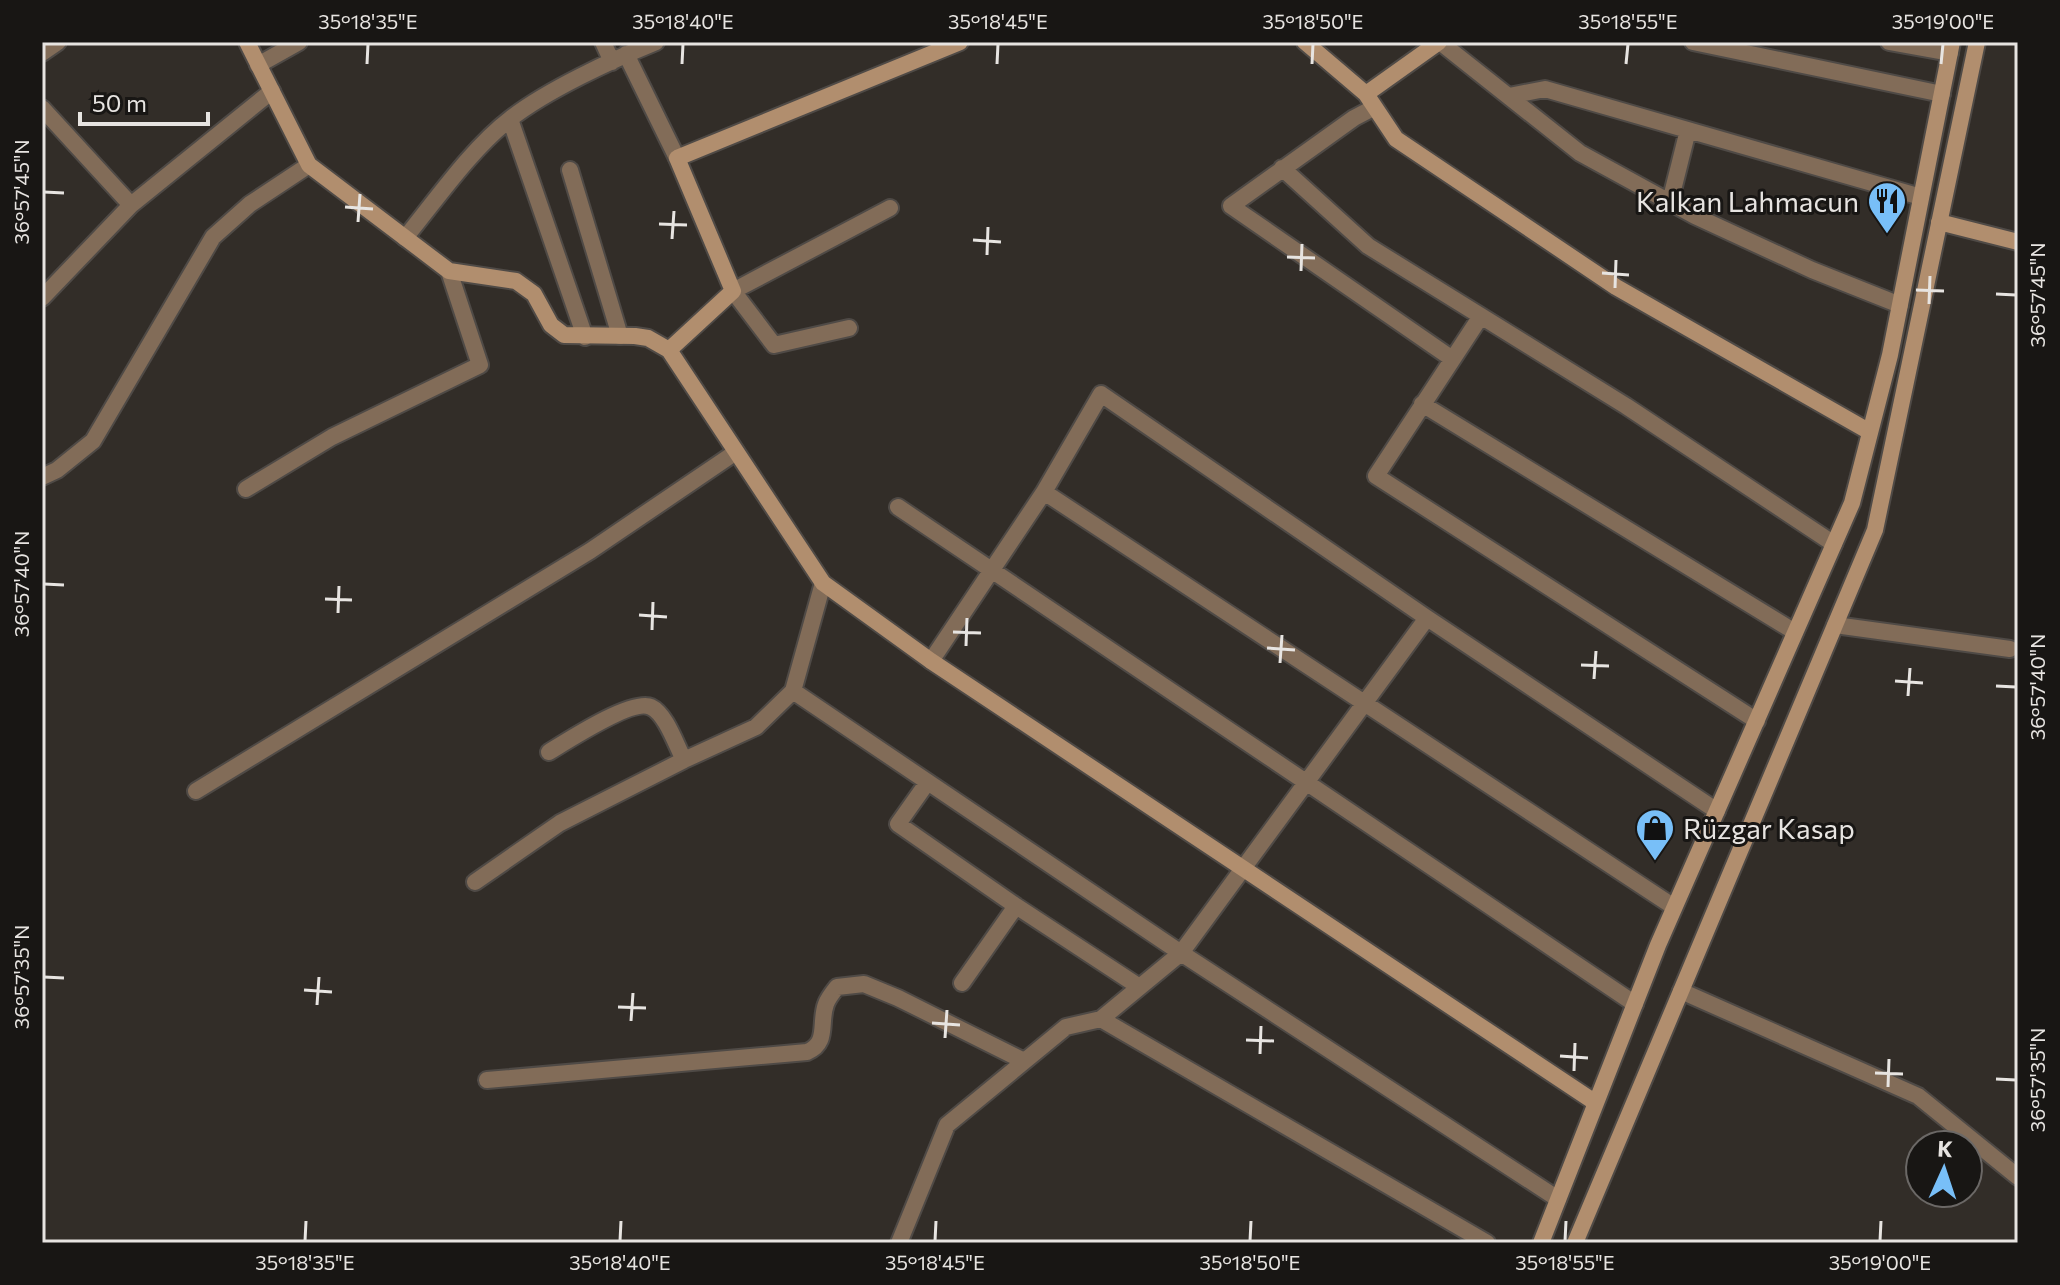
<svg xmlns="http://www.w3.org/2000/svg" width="2060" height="1285" font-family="Commissioner,sans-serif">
<rect width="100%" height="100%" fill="#322d28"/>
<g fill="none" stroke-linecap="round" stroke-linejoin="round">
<defs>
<path id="street" d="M 603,42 L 612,62
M 1440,42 L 1580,153 L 1695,216 L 1812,270 L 1900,305
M 1693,42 L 1942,94
M 1889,42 L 1950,53
M 42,53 L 58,42
M 626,54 L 677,158
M 258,65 L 299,42
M 1509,96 L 1545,89 L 1921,197
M 42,108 L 131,205
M 1373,108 L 1354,118 L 1231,206 L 1451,358
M 510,119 L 585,337
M 1282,168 L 1368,246 L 1626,406 L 1834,544
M 570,170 L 620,336
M 1670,202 L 1688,130
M 405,238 C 436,200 472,148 510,119 C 547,90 612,60 656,42
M 42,298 L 131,205 L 272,91
M 1481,316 L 1376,476 L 1757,721
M 849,328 L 774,345 L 733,291 L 890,208
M 1422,404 L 1795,632
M 42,477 L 57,470 L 93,441 L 213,237 L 250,204 L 309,165
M 246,489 L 332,437 L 480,365 L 449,271
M 1044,492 L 1674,907
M 898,507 L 1635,1004
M 823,583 L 793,691 L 1181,953 L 1558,1199
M 1835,625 L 2010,649
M 931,661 L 1044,492 L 1101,394 L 1427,618 L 1717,811
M 549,752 C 567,741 633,698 651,707 C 666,714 676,745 684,760
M 927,783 L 898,824 L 1016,906 L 1138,986
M 196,791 L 590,551 L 736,452
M 475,882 L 560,823 L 684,760 L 756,727 L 793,691
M 962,983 L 1016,906
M 1681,991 L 1918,1096 L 2018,1177
M 1101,1019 L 1487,1243
M 487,1080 L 807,1052 C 829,1043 819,1023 826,1004 C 828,998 833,992 837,987 L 864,984 L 898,998 L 1024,1061
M 899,1243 L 947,1125 L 1066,1027 L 1101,1019 L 1181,953 L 1427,618"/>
<path id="secondary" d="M 247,42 L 309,165 L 449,271 L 516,281 L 534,294 L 551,325 L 564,335 L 635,336 L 648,338 L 669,350 L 823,583 L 931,661 L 1596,1103
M 1305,42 L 1366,94 L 1439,42
M 1366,94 L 1396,139 L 1616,287 L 1870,432
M 1939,222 L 2018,242
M 669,350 L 733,291 L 677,158 L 960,42
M 1541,1243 L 1658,945 L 1852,503 L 1890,355 L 1952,42
M 1575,1243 L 1875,530 L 1977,42"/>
</defs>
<use href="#street" stroke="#4f4a46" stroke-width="20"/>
<use href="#secondary" stroke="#4f4a46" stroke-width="20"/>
<use href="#street" stroke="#826c58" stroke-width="16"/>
<use href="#secondary" stroke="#b18e6e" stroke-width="16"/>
</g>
<path fill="none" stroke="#e7e4e1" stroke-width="3" d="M 367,64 L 368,44M 682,64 L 683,44M 997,64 L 998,44M 1312,64 L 1313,44M 1626,64 L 1628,44M 1941,64 L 1943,44M 44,192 L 64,193M 345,207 L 373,209M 358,222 L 360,194M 659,224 L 687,225M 672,239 L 674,211M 973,240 L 1001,242M 987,255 L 988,227M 1287,257 L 1315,258M 1301,271 L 1302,244M 1602,273 L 1629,275M 1615,288 L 1616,260M 1916,290 L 1944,291M 1996,294 L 2016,295M 1929,304 L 1930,276M 44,584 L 64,585M 325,599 L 352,600M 338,613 L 339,586M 639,615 L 667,617M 652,630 L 653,602M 953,632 L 981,633M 966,646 L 967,618M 1267,648 L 1295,650M 1280,663 L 1282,635M 1581,665 L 1609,666M 1594,679 L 1596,651M 1895,681 L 1923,683M 1996,686 L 2016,687M 1908,696 L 1910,668M 44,977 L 64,978M 304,990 L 332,992M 317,1005 L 319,977M 618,1007 L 646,1008M 631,1021 L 633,993M 932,1023 L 960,1025M 945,1038 L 947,1010M 1246,1040 L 1274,1041M 1260,1054 L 1261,1026M 1560,1056 L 1588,1058M 1574,1071 L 1575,1043M 1875,1073 L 1903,1074M 1996,1079 L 2016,1080M 1888,1087 L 1889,1059M 305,1241 L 306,1221M 620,1241 L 621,1221M 935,1241 L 936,1221M 1250,1241 L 1251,1221M 1565,1241 L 1566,1221M 1880,1241 L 1881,1221"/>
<defs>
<symbol id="restaurant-pin" viewBox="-11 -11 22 30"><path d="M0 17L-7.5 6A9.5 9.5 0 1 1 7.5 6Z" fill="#78bff8" stroke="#181614"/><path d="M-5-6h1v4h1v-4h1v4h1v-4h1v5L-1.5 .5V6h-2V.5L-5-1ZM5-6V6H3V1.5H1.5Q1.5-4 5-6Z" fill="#111"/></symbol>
<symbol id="shop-pin" viewBox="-11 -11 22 30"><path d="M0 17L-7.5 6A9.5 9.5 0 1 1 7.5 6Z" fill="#78bff8" stroke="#181614"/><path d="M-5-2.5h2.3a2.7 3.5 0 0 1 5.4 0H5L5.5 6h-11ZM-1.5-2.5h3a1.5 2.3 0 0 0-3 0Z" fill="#111"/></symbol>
</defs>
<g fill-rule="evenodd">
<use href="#restaurant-pin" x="1865" y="179" width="44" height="60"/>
<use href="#shop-pin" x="1633" y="806" width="44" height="60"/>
</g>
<g text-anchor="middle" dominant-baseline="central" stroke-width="6" stroke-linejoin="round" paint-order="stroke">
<g font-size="28" fill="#e7e4e1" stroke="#181614" text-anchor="end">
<text x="1859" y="201">Kalkan Lahmacun</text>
<text x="1683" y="828" text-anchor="start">Rüzgar Kasap</text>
</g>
</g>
<rect width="2060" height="1285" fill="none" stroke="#181614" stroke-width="88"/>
<g transform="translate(1944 1169) rotate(3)"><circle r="38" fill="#181614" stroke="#6b6866" stroke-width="2"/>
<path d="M0-6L14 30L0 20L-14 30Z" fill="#78bff8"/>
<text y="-12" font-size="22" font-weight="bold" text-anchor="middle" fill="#e7e4e1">K</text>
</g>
<path d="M80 112v12h128v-12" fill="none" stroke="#e7e4e1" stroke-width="4"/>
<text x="92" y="112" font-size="24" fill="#e7e4e1" stroke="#181614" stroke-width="6" paint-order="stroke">50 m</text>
<rect x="44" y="44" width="1972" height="1197" fill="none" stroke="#e7e4e1" stroke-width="3"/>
<g font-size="20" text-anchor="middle" fill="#e7e4e1">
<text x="368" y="29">35°18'35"E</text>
<text x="683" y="29">35°18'40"E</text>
<text x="998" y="29">35°18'45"E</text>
<text x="1313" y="29">35°18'50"E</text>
<text x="1628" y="29">35°18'55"E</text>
<text x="1943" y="29">35°19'00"E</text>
<text transform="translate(22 192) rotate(-90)" y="7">36°57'45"N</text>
<text transform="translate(2038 295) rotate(-90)" y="7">36°57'45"N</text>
<text transform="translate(22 584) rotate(-90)" y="7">36°57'40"N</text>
<text transform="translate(2038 687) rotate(-90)" y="7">36°57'40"N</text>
<text transform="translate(22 977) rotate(-90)" y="7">36°57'35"N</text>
<text transform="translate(2038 1080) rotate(-90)" y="7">36°57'35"N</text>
<text x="305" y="1270">35°18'35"E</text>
<text x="620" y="1270">35°18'40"E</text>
<text x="935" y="1270">35°18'45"E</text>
<text x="1250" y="1270">35°18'50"E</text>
<text x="1565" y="1270">35°18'55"E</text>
<text x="1880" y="1270">35°19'00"E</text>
</g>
</svg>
